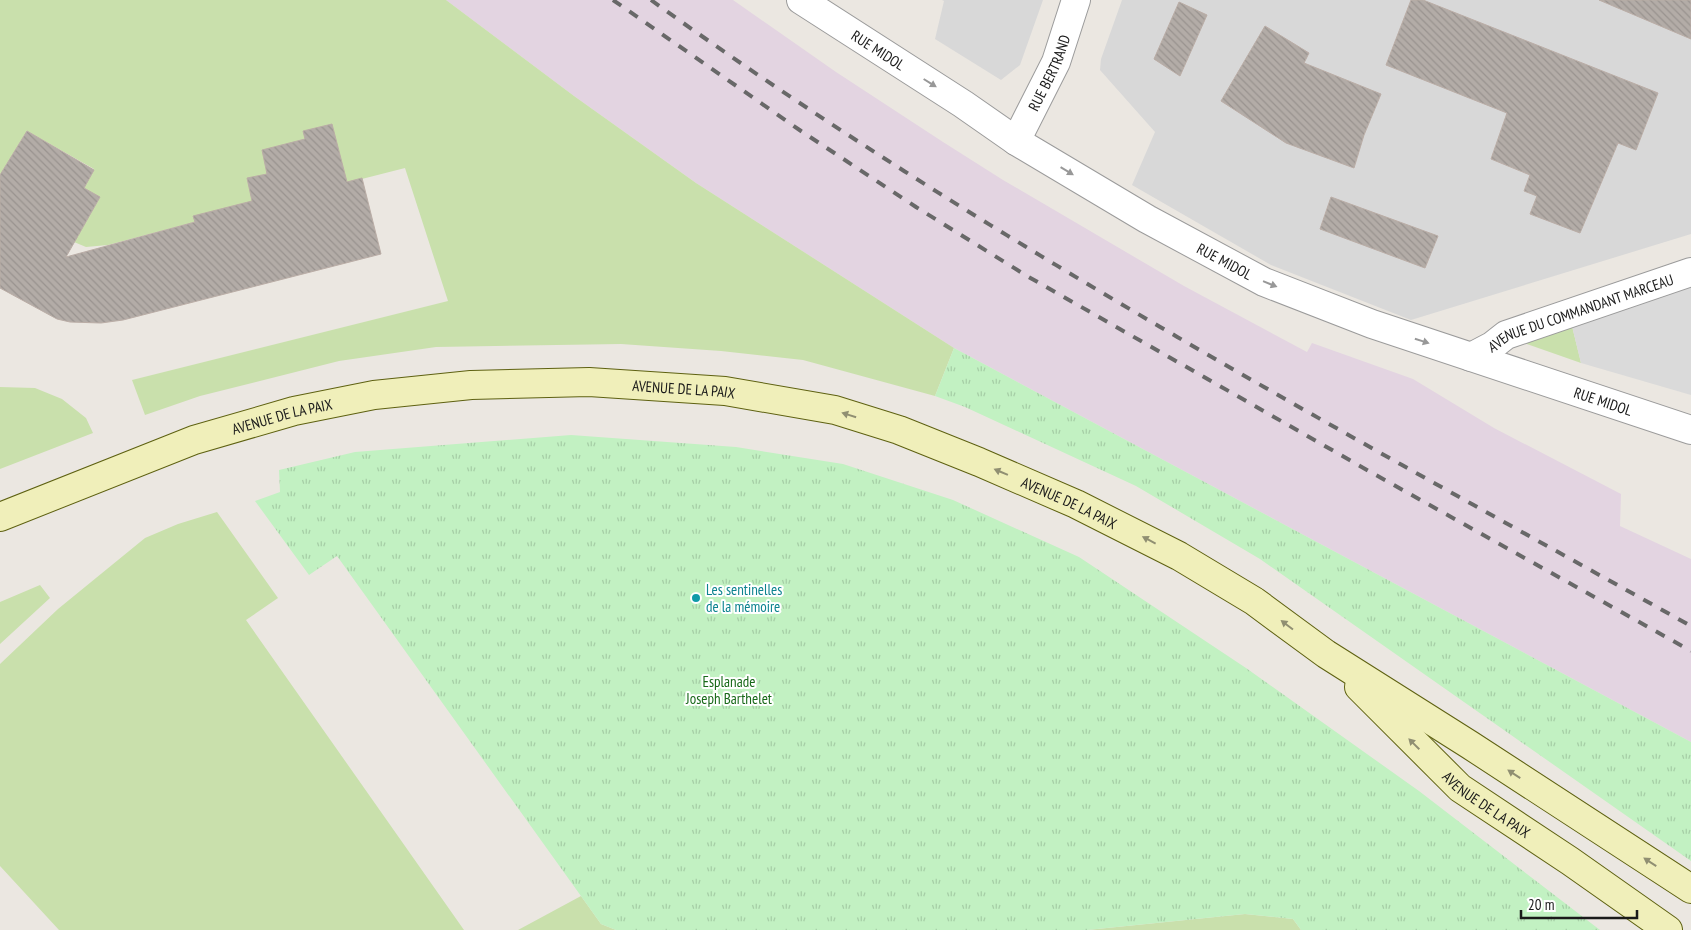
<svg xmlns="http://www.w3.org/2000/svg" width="1691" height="930" font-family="'PT Sans Narrow',sans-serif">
<defs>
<pattern id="park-tufts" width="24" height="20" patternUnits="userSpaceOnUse" patternTransform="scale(1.25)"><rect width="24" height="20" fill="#c2f1c2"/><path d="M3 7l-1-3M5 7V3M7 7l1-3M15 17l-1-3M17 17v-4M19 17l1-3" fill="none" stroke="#a6cea6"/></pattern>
<pattern id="building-back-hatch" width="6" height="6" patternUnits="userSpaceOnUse" patternTransform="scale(1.25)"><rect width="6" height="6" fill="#b3aca7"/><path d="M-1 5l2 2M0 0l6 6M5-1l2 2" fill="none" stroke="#99938f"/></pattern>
</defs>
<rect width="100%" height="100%" fill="#ebe7e1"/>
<path fill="#d8d8d8" d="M 942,0 L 1043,0 L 1020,65 L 1001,80 L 935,39 L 944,1 Z
M 1122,0 L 1691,0 L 1691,234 L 1411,320 L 1271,265 L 1132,185 L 1155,132 L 1100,70 L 1101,59 Z"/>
<path fill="#e3d4e1" d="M 446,0 L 733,0 L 836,72 L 943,142 L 1003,180 L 1184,286 L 1307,352 L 1312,343 L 1413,379 L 1494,428 L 1621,494 L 1620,526 L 1691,559 L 1691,742 L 954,348 L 696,183 L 574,96 Z"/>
<path fill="#c9e0ac" d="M 0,0 L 446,0 L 574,96 L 696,183 L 954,348 L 935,396 L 803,360 L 721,351 L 621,344 L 436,347 L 339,361 L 200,396 L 145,415 L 132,380 L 448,301 L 405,168 L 221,215 L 194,216 L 195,222 L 108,245 L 86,247 L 74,242 L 100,197 L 84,188 L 94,169 L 27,131 L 0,175 Z
M 1572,326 L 1581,363 L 1524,343 Z
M 0,387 L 35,388 L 62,399 L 86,418 L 93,433 L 0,469 Z
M 217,512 L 278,598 L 246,620 L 464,930 L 59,930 L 0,866 L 0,664 L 58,609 L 145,538 L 178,524 Z
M 40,585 L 50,598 L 0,644 L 0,602 Z
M 581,896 L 601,924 L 616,930 L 518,930 Z
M 1245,914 L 1293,919 L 1301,930 L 1087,930 Z"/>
<path fill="url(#park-tufts)" d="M 954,348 L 1691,742 L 1691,861 L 1260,559 L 1136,486 L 965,407 L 935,396 Z
M 571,435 L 736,447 L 843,464 L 953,500 L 1079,557 L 1246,668 L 1419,791 L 1600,930 L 1301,930 L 1293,919 L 1245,914 L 1087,930 L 616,930 L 601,924 L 337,556 L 309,575 L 255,501 L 280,492 L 279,470 L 355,452 Z"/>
<path fill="#dadada" d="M 1691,286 L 1691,395 L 1581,363 L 1572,326 Z"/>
<path fill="url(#building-back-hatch)" stroke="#baada6" d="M 1411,0 L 1423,0 L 1658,93 L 1636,150 L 1618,143 L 1580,233 L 1530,214 L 1537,196 L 1524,191 L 1530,175 L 1491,159 L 1507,113 L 1386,65 Z
M 1599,0 L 1691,0 L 1691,39 Z
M 1179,2 L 1207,15 L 1180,76 L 1154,59 Z
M 1265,26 L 1309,53 L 1304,63 L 1381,94 L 1364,135 L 1354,168 L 1286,143 L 1221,101 Z
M 332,124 L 347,182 L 362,178 L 381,254 L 123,320 L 101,323 L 70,322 L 57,319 L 0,288 L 0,175 L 27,131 L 94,170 L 84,188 L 100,197 L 66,257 L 195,222 L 193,216 L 252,201 L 247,178 L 267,174 L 262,150 L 305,139 L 303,131 Z
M 1331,197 L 1438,236 L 1425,268 L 1320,229 Z"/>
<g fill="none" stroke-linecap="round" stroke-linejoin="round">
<defs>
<g id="street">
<path id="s1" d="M 801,0 L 963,104 L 1016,141 L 1147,219 L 1264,282 L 1372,324 L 1691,430"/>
<path id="s2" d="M 1016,141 L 1056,62 L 1076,0"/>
<path id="s3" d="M 1471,357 L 1492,346 L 1506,335 L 1691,272"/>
</g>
<g id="secondary">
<path id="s4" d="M 0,517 L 194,440 L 294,411 L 374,395 L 471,385 L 589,382 L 725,391 L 835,410 L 899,430 L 979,462 L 1076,504 L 1179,556 L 1254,601 L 1326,654 L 1470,745 L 1691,889"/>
<path id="s5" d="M 1359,687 L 1460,788 L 1570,861 L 1668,930"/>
</g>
</defs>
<use href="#street" stroke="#9b9b9b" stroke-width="30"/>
<use href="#secondary" stroke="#5e6111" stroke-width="30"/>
<use href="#street" stroke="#fff" stroke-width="28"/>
<use href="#secondary" stroke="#f0efba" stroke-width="28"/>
<path stroke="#686868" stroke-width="4" stroke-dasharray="10 10" stroke-linecap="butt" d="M 613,0 L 801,131 L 916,207 L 1027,276 L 1374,474 L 1691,651
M 651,0 C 980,237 1338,429 1691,626"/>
</g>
<defs><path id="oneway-solid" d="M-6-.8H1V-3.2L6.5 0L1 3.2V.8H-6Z" transform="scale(1.25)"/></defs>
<g fill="#989898">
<use href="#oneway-solid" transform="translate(930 83) rotate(32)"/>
<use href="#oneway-solid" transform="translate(1067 171) rotate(31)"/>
<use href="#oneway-solid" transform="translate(1270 284) rotate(22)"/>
<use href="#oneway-solid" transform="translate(1422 341) rotate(18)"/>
</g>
<g fill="#908f72">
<use href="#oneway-solid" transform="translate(849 415) rotate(-162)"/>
<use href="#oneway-solid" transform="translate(1001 472) rotate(-157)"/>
<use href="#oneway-solid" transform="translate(1149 540) rotate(-152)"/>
<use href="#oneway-solid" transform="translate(1287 625) rotate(-143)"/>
<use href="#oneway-solid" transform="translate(1414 744) rotate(-135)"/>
<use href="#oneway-solid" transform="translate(1514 774) rotate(-147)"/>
<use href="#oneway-solid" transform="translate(1650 862) rotate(-147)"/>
</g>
<circle fill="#0f9aa8" stroke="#fff" stroke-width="2" cx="696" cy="598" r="5"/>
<g text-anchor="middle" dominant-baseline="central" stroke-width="4" stroke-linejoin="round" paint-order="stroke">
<g font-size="15" fill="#1a1a1a" stroke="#fff">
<text stroke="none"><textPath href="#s1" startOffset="92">RUE MIDOL</textPath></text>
<text stroke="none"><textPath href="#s2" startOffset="76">RUE BERTRAND</textPath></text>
<text stroke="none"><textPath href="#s1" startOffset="498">RUE MIDOL</textPath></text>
<text stroke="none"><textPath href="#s3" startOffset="119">AVENUE DU COMMANDANT MARCEAU</textPath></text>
<text stroke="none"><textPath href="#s4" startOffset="705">AVENUE DE LA PAIX</textPath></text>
<text stroke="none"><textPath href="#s1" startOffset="902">RUE MIDOL</textPath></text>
<text stroke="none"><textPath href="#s4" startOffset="300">AVENUE DE LA PAIX</textPath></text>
<text stroke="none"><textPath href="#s4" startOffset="1110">AVENUE DE LA PAIX</textPath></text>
<text stroke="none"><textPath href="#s5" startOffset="174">AVENUE DE LA PAIX</textPath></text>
</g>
<g font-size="15" fill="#0d838f" stroke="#fff" text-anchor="start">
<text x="706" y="589">Les sentinelles<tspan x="706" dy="17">de la mémoire</tspan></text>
</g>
<g font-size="15" fill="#186919" stroke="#fff">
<text x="729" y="681">Esplanade<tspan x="729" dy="17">Joseph Barthelet</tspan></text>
</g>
</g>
<path d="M1521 910v8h116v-8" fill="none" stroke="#1a1a1a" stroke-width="2.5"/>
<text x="1528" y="910" font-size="15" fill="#1a1a1a" stroke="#ffffff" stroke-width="4" paint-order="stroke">20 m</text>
</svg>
